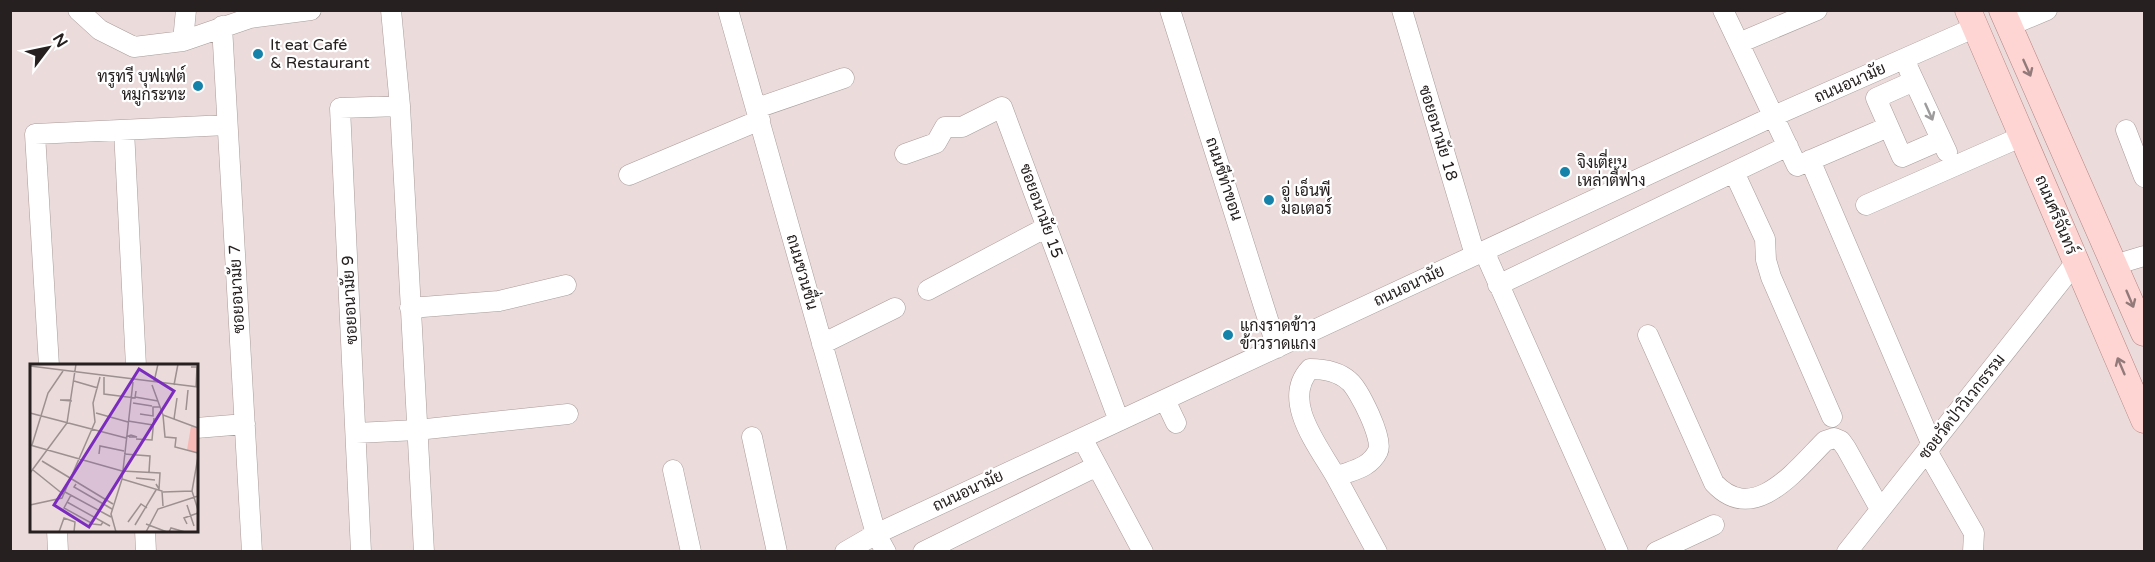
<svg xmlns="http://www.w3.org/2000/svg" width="2155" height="562" font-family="'Varela Round',Sarabun,sans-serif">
<rect width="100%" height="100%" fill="#ebdbda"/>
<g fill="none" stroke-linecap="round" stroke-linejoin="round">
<defs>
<path id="minor" d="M 78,10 L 100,30 L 134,47 L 183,41 L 250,18 L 311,10
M 391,10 L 400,106 L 424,552
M 728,10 L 876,534 L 886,552
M 1170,10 L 1277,348
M 1402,10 L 1475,255
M 1723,10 L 1797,166 L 1888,127
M 222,26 L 252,552
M 2009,26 L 2047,10
M 183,41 L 186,10
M 1739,43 L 1817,10
M 1909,70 L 1947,152
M 1914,81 L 1876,98 L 1902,157 L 1941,140
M 757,108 L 844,78
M 124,130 L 136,366
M 2126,130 L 2144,177
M 905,154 L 936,143 L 945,127 L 962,127 L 1002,107 L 1119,421
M 1810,160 L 1932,445
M 1734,172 L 1765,239 L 1766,260 L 1771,277 L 1832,417
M 629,175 L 760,120
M 1866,205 L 2023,136
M 1484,251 L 1618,552
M 2114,265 L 2144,256
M 1498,285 L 1788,146
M 928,290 L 1047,227
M 410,308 L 499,301 L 566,285
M 1648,335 L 1714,483 C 1754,526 1796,470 1825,441 L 1834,438 L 1841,441 L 1846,448 L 1880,509
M 822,344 L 895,308
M 49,366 L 35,134 L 227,125
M 1310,369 C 1324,369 1338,371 1349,381 C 1359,389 1384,440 1378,451 C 1369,469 1352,470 1336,477 C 1320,448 1280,401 1310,369 Z
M 1165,400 L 1176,423
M 196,428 L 245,424
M 356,433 L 417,430 L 568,414
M 752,437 L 777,552
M 1082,438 L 1143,552
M 1927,451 L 1974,533 L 1973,552
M 673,470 L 691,552
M 1336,477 L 1377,552
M 57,530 L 58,552
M 145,530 L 146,552
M 361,552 L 340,108 L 400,106
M 845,552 L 876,534 L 1774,116 L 1976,27
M 923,552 L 1097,466
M 1656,552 L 1714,525
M 1847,552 L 2076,262"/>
<path id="major" d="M 1968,10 L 2144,420
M 2002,10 L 2144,333"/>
</defs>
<use href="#minor" stroke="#aa9b9a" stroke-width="21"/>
<use href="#major" stroke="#b28382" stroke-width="27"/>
<use href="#minor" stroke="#fff" stroke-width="20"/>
<use href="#major" stroke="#fed5d3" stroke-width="26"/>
</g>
<defs><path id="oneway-shaft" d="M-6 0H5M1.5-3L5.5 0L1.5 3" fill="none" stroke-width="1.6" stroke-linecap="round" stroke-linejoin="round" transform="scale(1.5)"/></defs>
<g stroke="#927a7a">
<use href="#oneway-shaft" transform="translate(2027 68) rotate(66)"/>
<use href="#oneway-shaft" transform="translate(2130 299) rotate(67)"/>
<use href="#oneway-shaft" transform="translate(2121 366) rotate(-113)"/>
</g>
<use stroke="#9d9b9b" href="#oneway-shaft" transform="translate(1929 112) rotate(66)"/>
<g fill="#1582aa" stroke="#fff" stroke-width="2">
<circle cx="258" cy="54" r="6"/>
<circle cx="198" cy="86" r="6"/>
<circle cx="1565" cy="172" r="6"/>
<circle cx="1269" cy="200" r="6"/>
<circle cx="1228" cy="335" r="6"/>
</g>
<g text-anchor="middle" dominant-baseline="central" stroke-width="4.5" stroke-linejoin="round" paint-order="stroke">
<g font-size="16" fill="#262020" stroke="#fff" text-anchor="start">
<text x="270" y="45">It eat Café<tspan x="270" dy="18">&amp; Restaurant</tspan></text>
<text x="186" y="77" text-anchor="end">ทรูทรี บุฟเฟต์<tspan x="186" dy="18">หมูกระทะ</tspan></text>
<text x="1577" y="163">จิงเตี่ยน<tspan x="1577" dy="18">เหล่าตี้ฟาง</tspan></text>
<text x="1281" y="191">อู่ เอ็นพี<tspan x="1281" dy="18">มอเตอร์</tspan></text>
<text x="1240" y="326">แกงราดข้าว<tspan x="1240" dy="18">ข้าวราดแกง</tspan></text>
</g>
<g font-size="16" fill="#262020" stroke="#fff">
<text transform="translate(1850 83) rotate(-24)">ถนนอนามัย</text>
<text transform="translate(1438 133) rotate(73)">ซอยอนามัย 18</text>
<text transform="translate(1224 179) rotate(72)">ถนนชีท่าขอน</text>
<text transform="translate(1041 211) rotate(70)">ซอยอนามัย 15</text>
<text transform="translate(2056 215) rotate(67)">ถนนศรีจันทร์</text>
<text transform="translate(802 272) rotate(74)">ถนนชวนชื่น</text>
<text transform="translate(1409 286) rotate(-25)">ถนนอนามัย</text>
<text transform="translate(237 289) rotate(-93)">ซอยอนามัย 7</text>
<text transform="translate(350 300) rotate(-93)">ซอยอนามัย 9</text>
<text transform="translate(1962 407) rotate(-52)">ซอยวัดป่าวิเวกธรรม</text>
<text transform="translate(968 491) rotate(-25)">ถนนอนามัย</text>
</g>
</g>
<g transform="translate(30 364)">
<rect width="168" height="168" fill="#ebdbda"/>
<path d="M 161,62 L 168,65 L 167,88 L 157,86 Z" fill="#f7b9b6"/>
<path fill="none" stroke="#9c9090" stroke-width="1.5" d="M 0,2 L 168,23M 161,3 L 167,3 L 166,23M 74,13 L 74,30 L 105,34 L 106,27M 44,17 L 68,24M 124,18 L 128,0M 122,21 L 133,51 L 168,64M 144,21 L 148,0M 105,33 L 128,37M 40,36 L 30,36 L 42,37M 103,39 L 122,42M 156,46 L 158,26M 0,49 L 96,74M 66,49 L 98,58M 110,50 L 123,52 L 123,43 L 130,43M 133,51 L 135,73 L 146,74 L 145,83 L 168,89M 144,55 L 147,34M 98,57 L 123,61M 96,73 L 101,71 L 107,73 L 99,73M 106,75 L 122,76 L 124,54M 0,81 L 92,107 L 130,109 L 129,125 L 126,120M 2,81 L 18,29 L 33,7M 69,90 L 70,82 L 94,87M 94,90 L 120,92 L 119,108M 168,93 L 162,127 L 168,146M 12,97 L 83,140M 3,106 L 34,131M 0,109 L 37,59 L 46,0M 106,114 L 125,116M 92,115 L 132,127 L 133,142M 46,120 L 44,123 L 82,145M 35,128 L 81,153M 133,128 L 162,127M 41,131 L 34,144 L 63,160 L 71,161 L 73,158M 37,138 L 80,162M 0,141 L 32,134 L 65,58 L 63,39 L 70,13M 157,141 L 164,162M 98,158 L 111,140 L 117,144M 116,160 L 137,168M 157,160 L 154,154 L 168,149M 105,161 L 126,126M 29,168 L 34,154 L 45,158 L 44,168M 86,168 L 81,150 L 92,115 L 103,18M 116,168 L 128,145 L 168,132M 139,168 L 141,164 L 155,168"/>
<path fill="#7b2cbf" fill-opacity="0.15" stroke="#7b2cbf" stroke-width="3" d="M 109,5 L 144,27 L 59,163 L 24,141 Z"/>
<rect width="168" height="168" fill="none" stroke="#262020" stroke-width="3"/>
</g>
<rect width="2155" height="562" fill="none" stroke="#262020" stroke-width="24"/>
<g transform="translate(48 48) rotate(58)" stroke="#ffffff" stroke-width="4.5" paint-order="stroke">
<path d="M0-4.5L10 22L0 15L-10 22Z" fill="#262020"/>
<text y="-9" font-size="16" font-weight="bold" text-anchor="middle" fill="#262020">N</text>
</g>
</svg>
